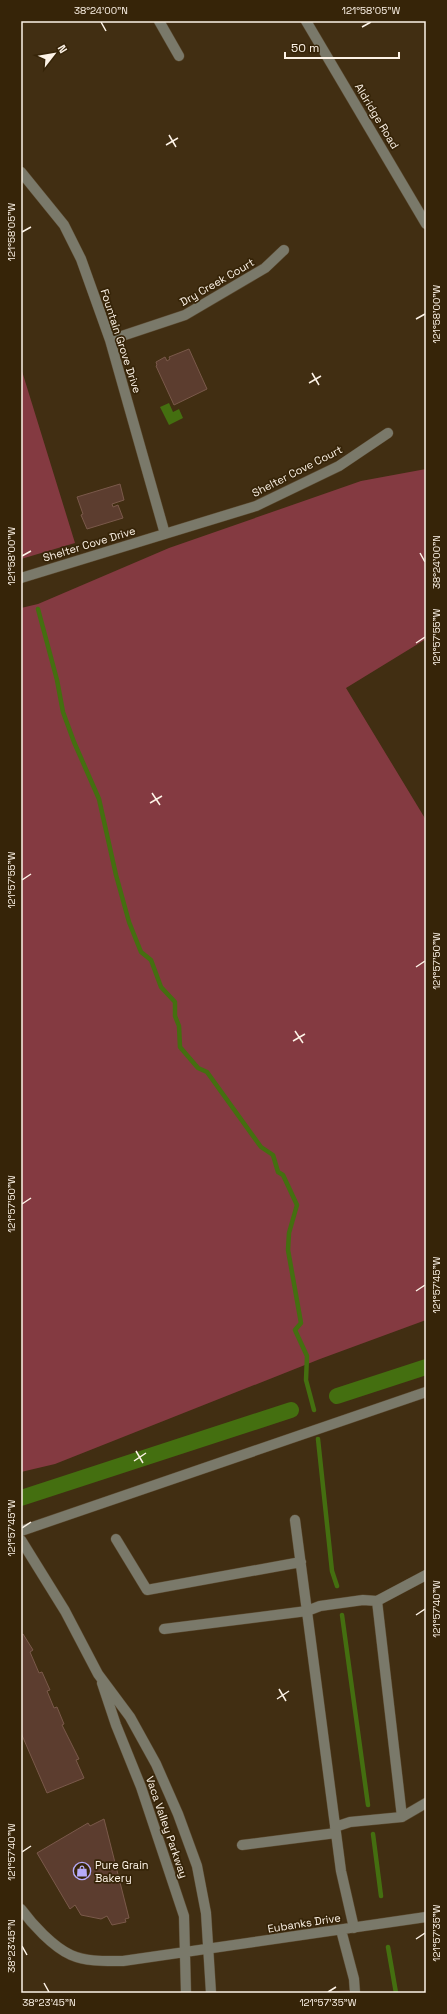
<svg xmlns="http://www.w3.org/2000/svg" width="447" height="2014" font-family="'Space Grotesk',sans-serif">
<rect width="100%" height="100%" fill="#412e12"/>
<path fill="#843a41" d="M 21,368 L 75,543 L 21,559 Z
M 426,469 L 426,639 L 346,688 L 426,820 L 426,1320 L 320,1359 L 55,1464 L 21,1472 L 21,608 L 38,604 L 169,548 L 361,481 Z"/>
<path fill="#446f10" d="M 169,403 L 173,412 L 179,409 L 183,418 L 169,425 L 160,407 Z"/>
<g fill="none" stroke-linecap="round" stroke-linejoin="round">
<path stroke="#446f10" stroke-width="4.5" d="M 38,609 L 57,680 L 63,712 L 74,742 L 99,799 L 116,875 L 129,922 L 141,952 L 151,960 L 161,987 L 175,1002 L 175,1016 L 179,1026 L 180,1047 L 198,1068 L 207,1072 L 261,1147 L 273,1155 L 278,1172 L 283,1175 L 297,1205 L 289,1233 L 288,1250 L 301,1323 L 295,1330 L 307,1356 L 306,1380 L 314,1410
M 318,1439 L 332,1571 L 337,1586
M 342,1615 L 368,1805
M 373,1834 L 381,1896
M 388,1947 L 396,1993"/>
<path stroke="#446f10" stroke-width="16" d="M 337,1396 L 426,1367
M 21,1498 L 291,1410"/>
</g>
<path fill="#5c3d2f" stroke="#7a594a" d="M 189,349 L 207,389 L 174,405 L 156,366 L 157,365 L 156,362 L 165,357 L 167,361 L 170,359 L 169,357 Z
M 120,484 L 124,500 L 112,504 L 113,507 L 118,505 L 123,518 L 87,529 L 81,515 L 83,514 L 77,497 Z
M 23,1634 L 33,1650 L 30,1652 L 39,1673 L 42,1672 L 50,1690 L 47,1691 L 54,1708 L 57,1707 L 64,1724 L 62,1725 L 79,1759 L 76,1760 L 84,1778 L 47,1793 L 21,1733 L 21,1635 Z
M 104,1819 L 129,1918 L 125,1919 L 126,1922 L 112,1925 L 107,1916 L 101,1919 L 81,1915 L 75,1905 L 70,1909 L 37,1853 L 88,1823 L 90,1826 Z
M 350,1991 L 350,1993 L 279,1993 Z"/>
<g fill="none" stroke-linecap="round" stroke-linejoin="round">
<defs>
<path id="minor" d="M 159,21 L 179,56
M 306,21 L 426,224
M 21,172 L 64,225 L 81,259 L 110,340 L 165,534
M 110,340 L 185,315 L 265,268 L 284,250
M 21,578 L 256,506 L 339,466 L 388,433
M 295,1520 L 341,1871 L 354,1928
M 21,1531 L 426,1392
M 116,1539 L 147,1590 L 301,1562
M 21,1540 L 65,1611 L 98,1674 L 130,1717 L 156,1764 L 178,1814 L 197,1866 L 206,1913 L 211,1993
M 377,1601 L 402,1817 L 426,1803
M 164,1629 L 307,1611 L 320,1606 L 363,1600 L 377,1601 L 426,1575
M 102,1683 L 116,1725 L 141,1787 L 184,1916 L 186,1993
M 335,1827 L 350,1822 L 402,1817
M 242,1845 L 336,1833
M 21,1909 C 32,1924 53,1947 71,1955 C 87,1962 106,1961 123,1961 L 426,1917
M 341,1930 L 354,1979 L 355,1993"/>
</defs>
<use href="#minor" stroke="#5b4a30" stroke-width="11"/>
<use href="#minor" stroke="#7a796a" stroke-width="10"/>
</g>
<path fill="none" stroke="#fdf3e7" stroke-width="1.5" d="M 101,22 L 106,31M 362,27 L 371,22M 169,135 L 176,147M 166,145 L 178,138M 22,232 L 31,227M 416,319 L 425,314M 312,373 L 319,385M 309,383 L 321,376M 420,553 L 425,562M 22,556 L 31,551M 416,643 L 425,637M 152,793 L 160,805M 150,803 L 162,796M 22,880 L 31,874M 416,967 L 425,961M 295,1031 L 303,1043M 293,1041 L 305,1034M 22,1204 L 31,1198M 416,1291 L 425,1285M 136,1451 L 143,1463M 134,1461 L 146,1453M 22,1528 L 31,1522M 416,1615 L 425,1609M 279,1689 L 286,1701M 277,1699 L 289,1691M 22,1852 L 31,1846M 416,1939 L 425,1933M 22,1946 L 27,1955M 44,1983 L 49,1992M 328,1992 L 336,1987"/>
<defs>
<symbol id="shop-ring" viewBox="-11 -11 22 22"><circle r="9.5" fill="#362408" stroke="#b7abf8" stroke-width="1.5"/><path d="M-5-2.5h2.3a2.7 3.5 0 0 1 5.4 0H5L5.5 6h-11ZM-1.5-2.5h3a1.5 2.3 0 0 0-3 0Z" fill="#b7abf8"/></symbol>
</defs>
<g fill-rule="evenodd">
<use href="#shop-ring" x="72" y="1861" width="20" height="20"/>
</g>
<g text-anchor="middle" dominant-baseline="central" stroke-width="3.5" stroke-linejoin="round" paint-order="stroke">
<g font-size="11" fill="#fdf3e7" stroke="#362408">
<text transform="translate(377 116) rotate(59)">Aldridge Road</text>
<text transform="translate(217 282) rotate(-30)">Dry Creek Court</text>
<text transform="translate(121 341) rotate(72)">Fountain Grove Drive</text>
<text transform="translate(297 471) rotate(-27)">Shelter Cove Court</text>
<text transform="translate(89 544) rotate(-17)">Shelter Cove Drive</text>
<text transform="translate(167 1827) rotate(71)">Vaca Valley Parkway</text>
<text transform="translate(304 1923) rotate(-9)">Eubanks Drive</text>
</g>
<g font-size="11" fill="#fdf3e7" stroke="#362408" text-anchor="start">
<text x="95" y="1865">Pure Grain<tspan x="95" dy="13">Bakery</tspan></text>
</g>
</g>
<rect width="447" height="2014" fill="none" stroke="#362408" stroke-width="44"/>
<g transform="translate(54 54) rotate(59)" stroke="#362408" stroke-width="3" paint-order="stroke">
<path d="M0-3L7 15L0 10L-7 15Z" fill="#fdf3e7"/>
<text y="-6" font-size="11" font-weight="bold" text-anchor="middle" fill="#fdf3e7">N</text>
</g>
<path d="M285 52v6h114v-6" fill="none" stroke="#fdf3e7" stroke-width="2"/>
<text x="291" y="52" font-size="12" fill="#fdf3e7" stroke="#362408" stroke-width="3" paint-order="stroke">50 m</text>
<rect x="22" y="22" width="403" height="1970" fill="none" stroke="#fdf3e7" stroke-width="1.5"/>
<g font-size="10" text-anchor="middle" fill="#fdf3e7">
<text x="101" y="14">38°24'00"N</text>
<text x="371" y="14">121°58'05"W</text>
<text transform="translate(11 232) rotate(-90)" y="4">121°58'05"W</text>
<text transform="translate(436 314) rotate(-90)" y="4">121°58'00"W</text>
<text transform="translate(11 556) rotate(-90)" y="4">121°58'00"W</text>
<text transform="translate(436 562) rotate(-90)" y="4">38°24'00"N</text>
<text transform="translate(436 637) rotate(-90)" y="4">121°57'55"W</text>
<text transform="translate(11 880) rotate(-90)" y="4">121°57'55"W</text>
<text transform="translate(436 961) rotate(-90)" y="4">121°57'50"W</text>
<text transform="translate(11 1204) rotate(-90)" y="4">121°57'50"W</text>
<text transform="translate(436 1285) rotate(-90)" y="4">121°57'45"W</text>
<text transform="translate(11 1528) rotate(-90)" y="4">121°57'45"W</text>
<text transform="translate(436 1609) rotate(-90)" y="4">121°57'40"W</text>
<text transform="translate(11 1852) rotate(-90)" y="4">121°57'40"W</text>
<text transform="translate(436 1933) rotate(-90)" y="4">121°57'35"W</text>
<text transform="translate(11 1946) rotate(-90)" y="4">38°23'45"N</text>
<text x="49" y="2006">38°23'45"N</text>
<text x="328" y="2006">121°57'35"W</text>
</g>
</svg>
